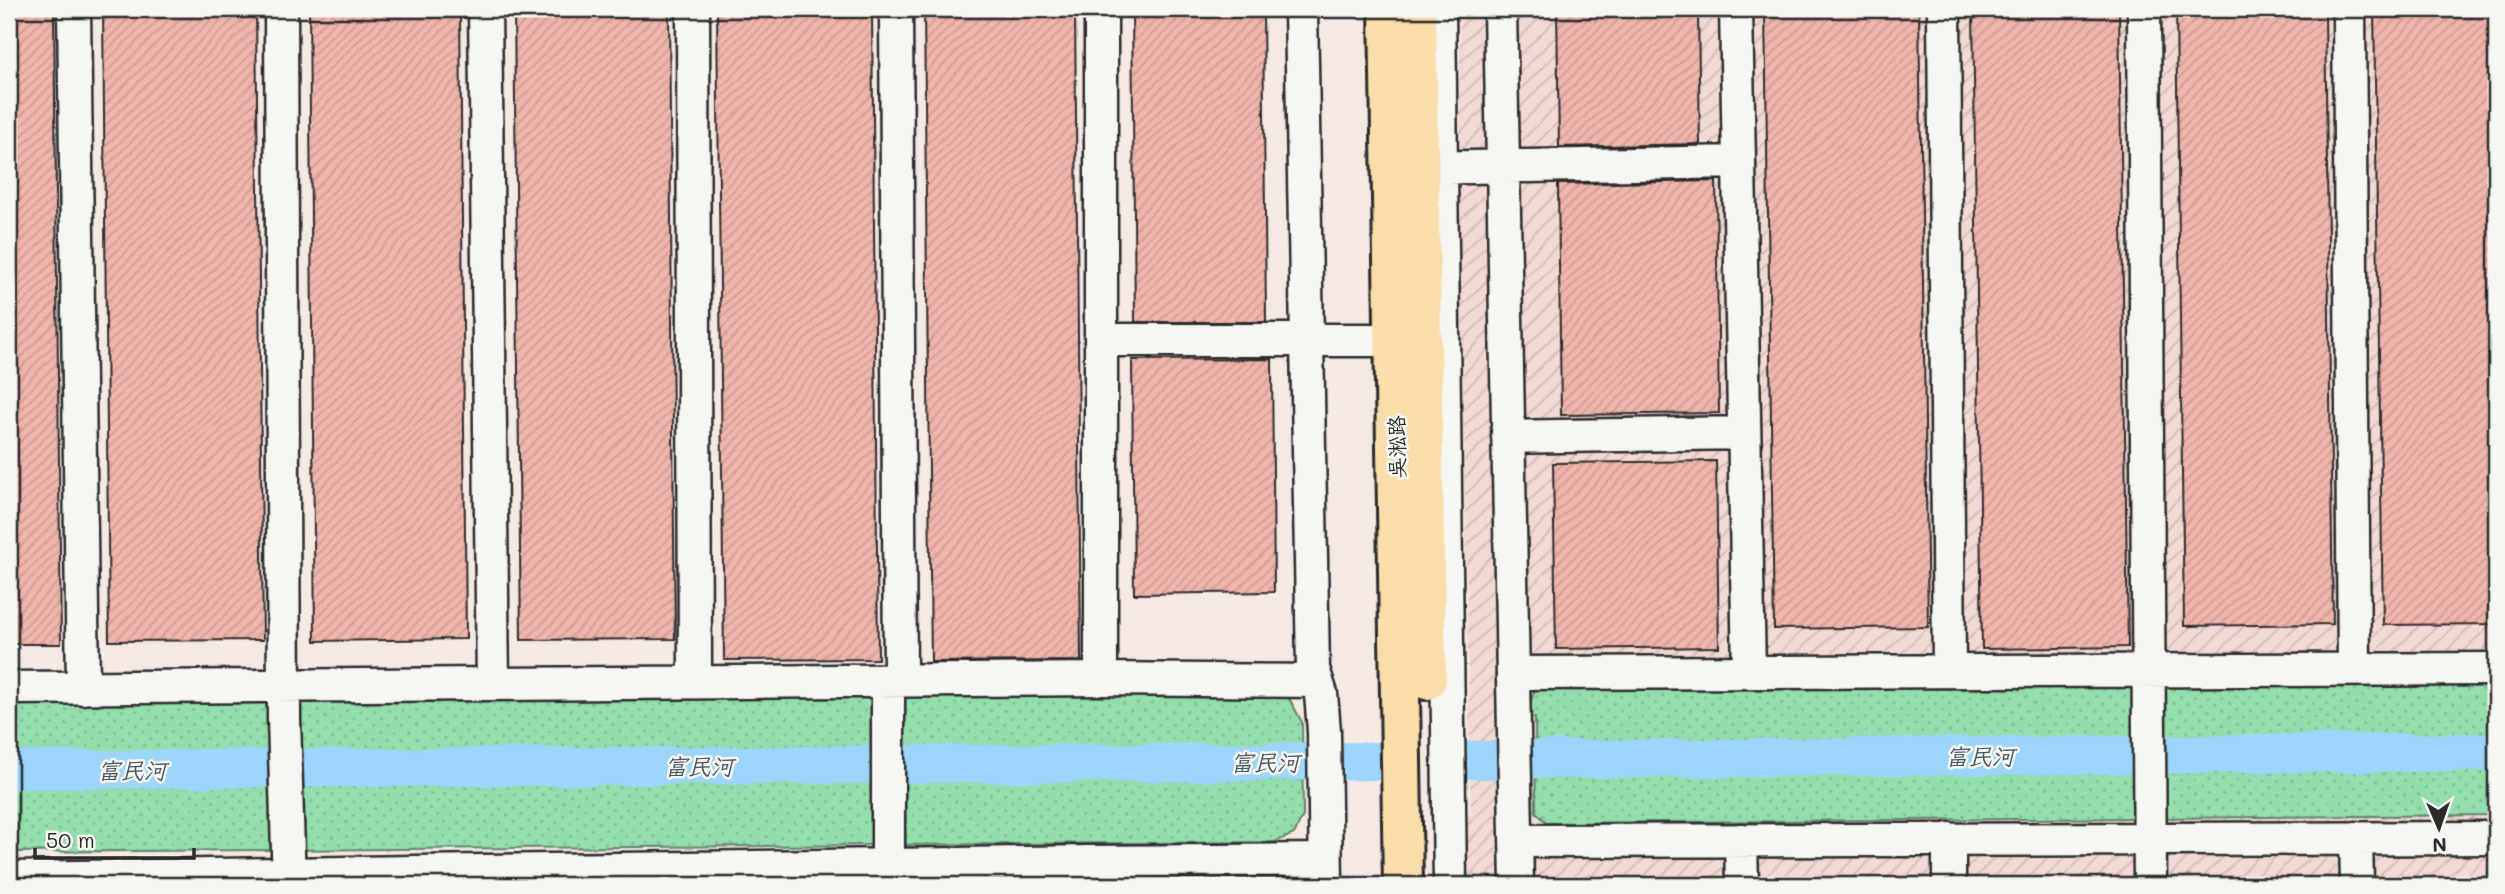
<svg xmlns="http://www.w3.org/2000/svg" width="2505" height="894" font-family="Mali,'LXGW WenKai TC',sans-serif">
<defs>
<pattern id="industrial-furrows" width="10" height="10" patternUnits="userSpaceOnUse" patternTransform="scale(1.75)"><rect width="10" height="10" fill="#f3d9d3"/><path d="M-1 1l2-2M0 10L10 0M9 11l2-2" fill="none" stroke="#d0bab5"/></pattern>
<pattern id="grass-dots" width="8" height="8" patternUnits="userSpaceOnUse" patternTransform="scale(1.75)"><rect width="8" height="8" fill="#94ddac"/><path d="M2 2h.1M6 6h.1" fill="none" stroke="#80be94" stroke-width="1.8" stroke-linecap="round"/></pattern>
<pattern id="building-hatch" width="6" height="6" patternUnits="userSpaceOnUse" patternTransform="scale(1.75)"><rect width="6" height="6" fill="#efb4ab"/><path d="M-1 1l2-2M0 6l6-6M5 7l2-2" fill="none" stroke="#cd9b93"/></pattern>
</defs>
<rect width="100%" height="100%" fill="#f5e9e4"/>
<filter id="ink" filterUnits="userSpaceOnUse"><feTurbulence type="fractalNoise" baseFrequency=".0143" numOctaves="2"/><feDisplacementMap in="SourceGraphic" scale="14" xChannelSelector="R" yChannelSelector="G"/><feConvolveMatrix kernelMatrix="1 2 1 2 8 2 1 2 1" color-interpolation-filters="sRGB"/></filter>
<g filter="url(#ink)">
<path fill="url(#industrial-furrows)" d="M 1460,9 L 2496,9 L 2496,885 L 1466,885 L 1464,815 L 1471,815 L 1459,187 Z"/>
<path fill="url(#grass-dots)" stroke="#60846c" stroke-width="2" d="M 2496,681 L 2496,815 L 1547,823 L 1536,812 L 1535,718 L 1526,718 L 1535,688 Z
M 1282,694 L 1290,700 L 1302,722 L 1303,816 L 1294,834 L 1275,842 L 9,852 L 9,704 Z"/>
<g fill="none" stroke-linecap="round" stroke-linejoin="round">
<path stroke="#9dd5fd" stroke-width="38" d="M 1463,760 L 2496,752
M 9,770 L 1388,761"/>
</g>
<path fill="url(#building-hatch)" stroke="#2b2b2b" stroke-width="2" d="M 9,9 L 54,9 L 61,644 L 9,644 Z
M 103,9 L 256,9 L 263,640 L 109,641 Z
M 309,9 L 460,9 L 466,639 L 315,641 Z
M 514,9 L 669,9 L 675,639 L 521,640 Z
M 717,9 L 872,9 L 878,659 L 724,660 Z
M 924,9 L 1075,9 L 1081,661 L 931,662 Z
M 1132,9 L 1263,9 L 1266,322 L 1135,322 Z
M 1557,9 L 1698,9 L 1700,144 L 1559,147 Z
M 1765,9 L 1919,9 L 1928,627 L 1774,629 Z
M 1973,9 L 2119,9 L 2128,647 L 1982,649 Z
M 2176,9 L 2325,9 L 2333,624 L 2184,626 Z
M 2374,9 L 2496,9 L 2496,624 L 2383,625 Z
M 1716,181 L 1719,413 L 1561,415 L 1558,184 Z
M 1272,359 L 1274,592 L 1134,594 L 1132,360 Z
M 1716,461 L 1719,647 L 1556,649 L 1553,463 Z"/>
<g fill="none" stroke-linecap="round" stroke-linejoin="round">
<defs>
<path id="minor" d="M 74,9 L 83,688
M 281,9 L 284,719 L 289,885
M 485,9 L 493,684
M 693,9 L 695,682
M 896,9 L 900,680
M 1101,9 L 1101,679
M 1301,9 L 1313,669 L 1321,694 L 1324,731 L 1326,885
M 1439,9 L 1450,885
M 1500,9 L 1517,885
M 1736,9 L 1749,672
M 1944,9 L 1949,671
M 2144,9 L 2150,885
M 2349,9 L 2354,669
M 1421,168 L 1738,162
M 1101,340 L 1394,340
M 1508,437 L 1744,433
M 1513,673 L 2496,669
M 9,688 L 1101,679 L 1317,681
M 2356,838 L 2357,885
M 1949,839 L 1949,885
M 1741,840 L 1742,885
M 1516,841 L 2496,838
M 888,864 L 888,680
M 9,878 L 1088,862 L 1325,860"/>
<path id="major" d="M 1389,9 L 1403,885
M 1417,9 L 1427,680"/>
</defs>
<use href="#minor" stroke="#2b2b2b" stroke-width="37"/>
<use href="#major" stroke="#2b2b2b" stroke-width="44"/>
<use href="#minor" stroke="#f6f6f2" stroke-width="32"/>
<use href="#major" stroke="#f9deab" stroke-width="38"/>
</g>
</g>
<g text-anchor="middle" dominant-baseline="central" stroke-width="5" stroke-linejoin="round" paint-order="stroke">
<g font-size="21" fill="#2b2b2b" stroke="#f6f6f2">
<text transform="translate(1396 447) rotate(-91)">吴淞路</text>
</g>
<g font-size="23" font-style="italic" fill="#485660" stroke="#f6f6f2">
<text x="1980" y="756">富民河</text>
<text x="1265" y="762">富民河</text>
<text x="699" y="766">富民河</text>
<text x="132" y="770">富民河</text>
</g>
</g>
<rect width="2505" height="894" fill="none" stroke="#f6f6f2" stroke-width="35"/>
<rect x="18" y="18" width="2470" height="859" fill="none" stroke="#2b2b2b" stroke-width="2.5" filter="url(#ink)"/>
<g transform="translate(2439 828) rotate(178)" stroke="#f6f6f2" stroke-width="5" paint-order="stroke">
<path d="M0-5L12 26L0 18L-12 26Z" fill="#2b2b2b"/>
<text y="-10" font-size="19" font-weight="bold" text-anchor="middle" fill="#2b2b2b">N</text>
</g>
<path d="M35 848v10h159v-10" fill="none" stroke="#2b2b2b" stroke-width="3.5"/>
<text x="46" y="848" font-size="21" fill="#2b2b2b" stroke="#f6f6f2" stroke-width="5" paint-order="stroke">50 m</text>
</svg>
